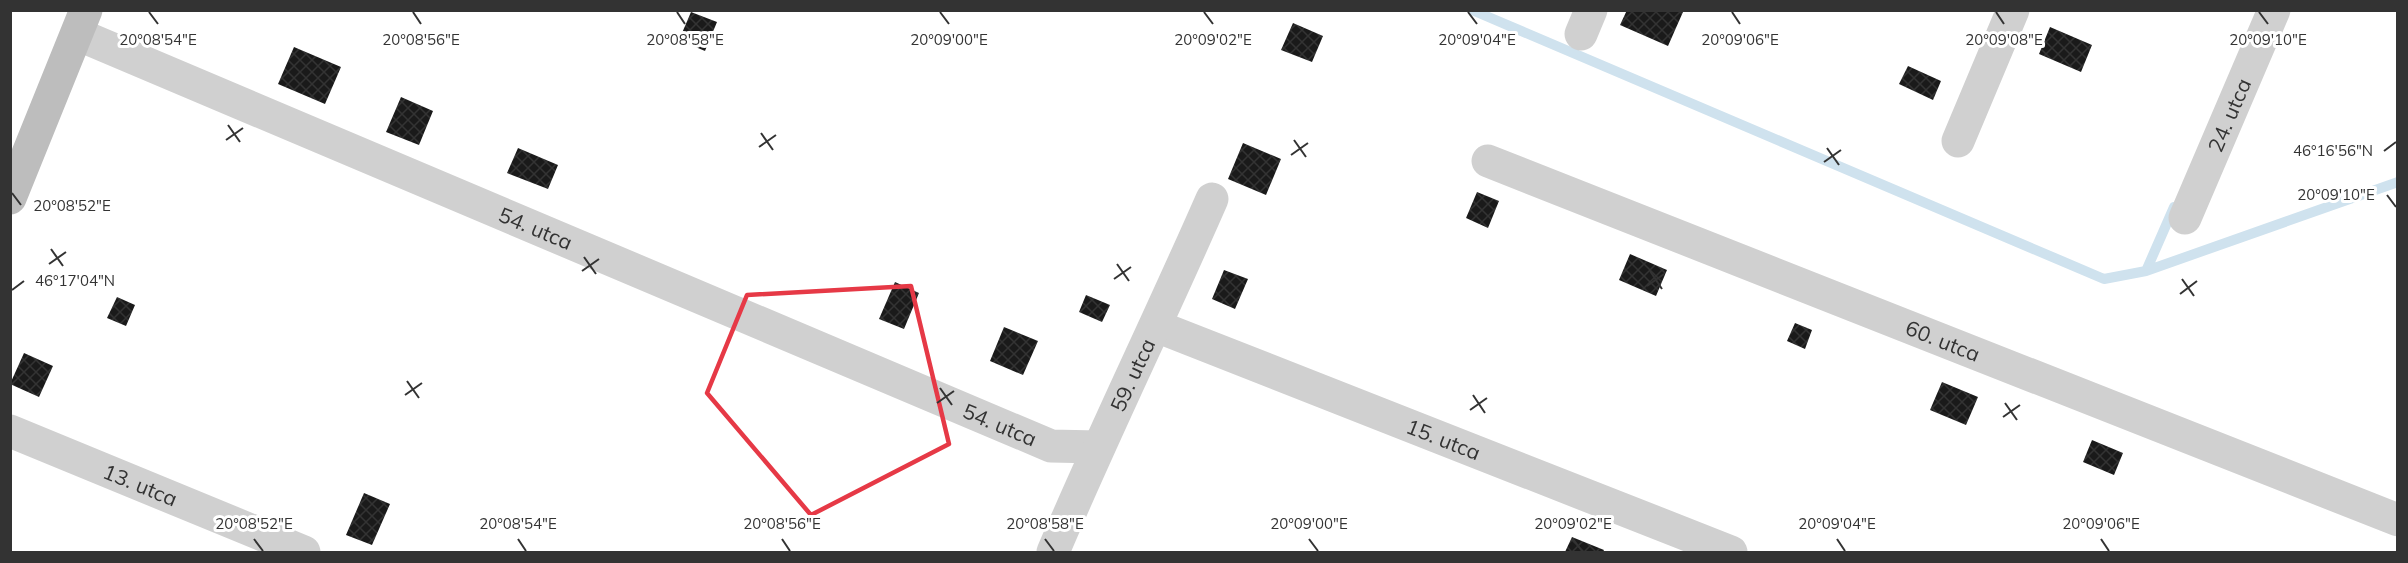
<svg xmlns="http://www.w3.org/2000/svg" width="2408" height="563" font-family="Mulish,sans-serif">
<defs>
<pattern id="building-cross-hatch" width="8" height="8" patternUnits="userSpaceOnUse" patternTransform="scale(1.5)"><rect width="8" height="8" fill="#1a1a1a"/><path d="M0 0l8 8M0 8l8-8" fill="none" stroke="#333"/></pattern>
</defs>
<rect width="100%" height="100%" fill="#fff"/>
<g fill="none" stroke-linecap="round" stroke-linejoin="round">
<path stroke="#cfe2ee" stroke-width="10" d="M 1472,10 L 2104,279 L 2146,271 L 2398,182
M 2146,271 L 2174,207"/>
</g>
<path fill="url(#building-cross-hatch)" d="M 1627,10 L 1679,10 L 1683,12 L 1668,46 L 1620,25 Z
M 691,12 L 717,22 L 705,51 L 679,40 Z
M 1293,23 L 1323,36 L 1312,62 L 1281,50 Z
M 2050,27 L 2092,45 L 2081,72 L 2039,54 Z
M 294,47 L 341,67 L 325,104 L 278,84 Z
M 1908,66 L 1941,81 L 1933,100 L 1899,84 Z
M 401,97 L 433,111 L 419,145 L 386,132 Z
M 1243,143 L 1281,159 L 1266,195 L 1228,179 Z
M 518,148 L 558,165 L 548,189 L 507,173 Z
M 1477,192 L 1499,201 L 1488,228 L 1466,218 Z
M 1630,254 L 1667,270 L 1656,296 L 1619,280 Z
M 1224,270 L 1248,279 L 1235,309 L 1212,299 Z
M 895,282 L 919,293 L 904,329 L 879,319 Z
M 1086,295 L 1110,305 L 1102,322 L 1079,312 Z
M 117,297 L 135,305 L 126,326 L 107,318 Z
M 1795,323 L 1812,330 L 1805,349 L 1787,341 Z
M 1004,327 L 1038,341 L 1023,375 L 990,361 Z
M 24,353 L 53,366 L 39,397 L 10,384 Z
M 1942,382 L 1978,397 L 1966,425 L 1930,410 Z
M 2092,440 L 2123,453 L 2114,475 L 2083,462 Z
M 364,493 L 390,504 L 372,545 L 346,535 Z
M 1572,537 L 1604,550 L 1603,552 L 1565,552 Z"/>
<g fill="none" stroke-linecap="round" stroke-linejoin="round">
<g stroke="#d0d0d0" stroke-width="33">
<path id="s1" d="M 77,34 L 1051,446 L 1098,447"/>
<path d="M 1581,34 L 1591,10"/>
<path d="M 1958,141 L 2013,10"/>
<path id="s2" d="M 1488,161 L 2398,520"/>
<path id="s3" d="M 2185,218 L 2274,10"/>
<path id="s4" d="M 1156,326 L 1731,552"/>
<path id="s5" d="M 10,431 L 304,552"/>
<path id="s6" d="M 1053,552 C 1103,434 1160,318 1212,199"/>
</g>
<path stroke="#bdbdbd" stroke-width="33" d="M 10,198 L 86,10"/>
</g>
<path fill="none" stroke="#e63946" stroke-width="4.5" stroke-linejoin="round" d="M 911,286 L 949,444 L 811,515 L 707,393 L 747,295 Z"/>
<path fill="none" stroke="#333" stroke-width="2" d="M 149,12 L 158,24M 413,12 L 421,24M 677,12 L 685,24M 940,12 L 949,24M 1204,12 L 1213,24M 1468,12 L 1477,24M 1732,12 L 1740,24M 1996,12 L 2004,24M 2259,12 L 2268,24M 228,125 L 240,142M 761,133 L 773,150M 226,140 L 243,128M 1294,140 L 1306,157M 759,147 L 776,135M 1827,148 L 1839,165M 2384,151 L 2396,142M 1291,155 L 1308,143M 1824,162 L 1841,150M 12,193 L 21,205M 2387,195 L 2396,207M 51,249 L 63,266M 584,257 L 596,274M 49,264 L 66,252M 1117,264 L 1129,281M 582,271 L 599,259M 1650,271 L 1662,289M 1114,279 L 1131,267M 2182,279 L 2194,296M 1647,286 L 1664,274M 12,290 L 24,281M 2180,294 L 2197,281M 407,381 L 419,398M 940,388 L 952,405M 405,395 L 422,383M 1473,395 L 1485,413M 937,403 L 954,391M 2005,403 L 2017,420M 1470,410 L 1487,398M 2003,417 L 2020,405M 254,539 L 263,551M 518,539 L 526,551M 782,539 L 790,551M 1045,539 L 1054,551M 1309,539 L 1318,551M 1573,539 L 1582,551M 1837,539 L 1845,551M 2101,539 L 2109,551"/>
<g text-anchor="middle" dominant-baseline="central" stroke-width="6" stroke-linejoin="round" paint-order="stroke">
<g font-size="21" fill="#333" stroke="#fff">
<text stroke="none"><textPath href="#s3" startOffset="112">24. utca</textPath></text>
<text stroke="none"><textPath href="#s1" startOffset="498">54. utca</textPath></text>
<text stroke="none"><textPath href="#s2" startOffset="489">60. utca</textPath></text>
<text stroke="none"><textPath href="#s6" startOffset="194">59. utca</textPath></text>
<text stroke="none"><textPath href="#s1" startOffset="1002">54. utca</textPath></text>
<text stroke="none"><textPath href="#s4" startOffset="309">15. utca</textPath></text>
<text stroke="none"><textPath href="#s5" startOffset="141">13. utca</textPath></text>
</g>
</g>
<g font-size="15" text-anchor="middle" fill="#333" stroke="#fff" stroke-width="6" stroke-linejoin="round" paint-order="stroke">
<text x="1477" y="45">20°09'04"E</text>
<text x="1740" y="45">20°09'06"E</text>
<text x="2004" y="45">20°09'08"E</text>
<text x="2268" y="45">20°09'10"E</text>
<text x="158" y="45">20°08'54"E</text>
<text x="421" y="45">20°08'56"E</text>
<text x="685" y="45">20°08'58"E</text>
<text x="949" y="45">20°09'00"E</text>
<text x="1213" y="45">20°09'02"E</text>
<text x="2333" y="156">46°16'56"N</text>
<text x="2336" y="200">20°09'10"E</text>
<text x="72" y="211">20°08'52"E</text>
<text x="75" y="286">46°17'04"N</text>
<text x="254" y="529">20°08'52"E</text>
<text x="518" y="529">20°08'54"E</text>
<text x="782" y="529">20°08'56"E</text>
<text x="1045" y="529">20°08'58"E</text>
<text x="1309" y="529">20°09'00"E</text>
<text x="1573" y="529">20°09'02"E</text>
<text x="1837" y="529">20°09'04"E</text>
<text x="2101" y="529">20°09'06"E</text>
</g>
<rect width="2408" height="563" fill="none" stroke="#333333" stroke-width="24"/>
</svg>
